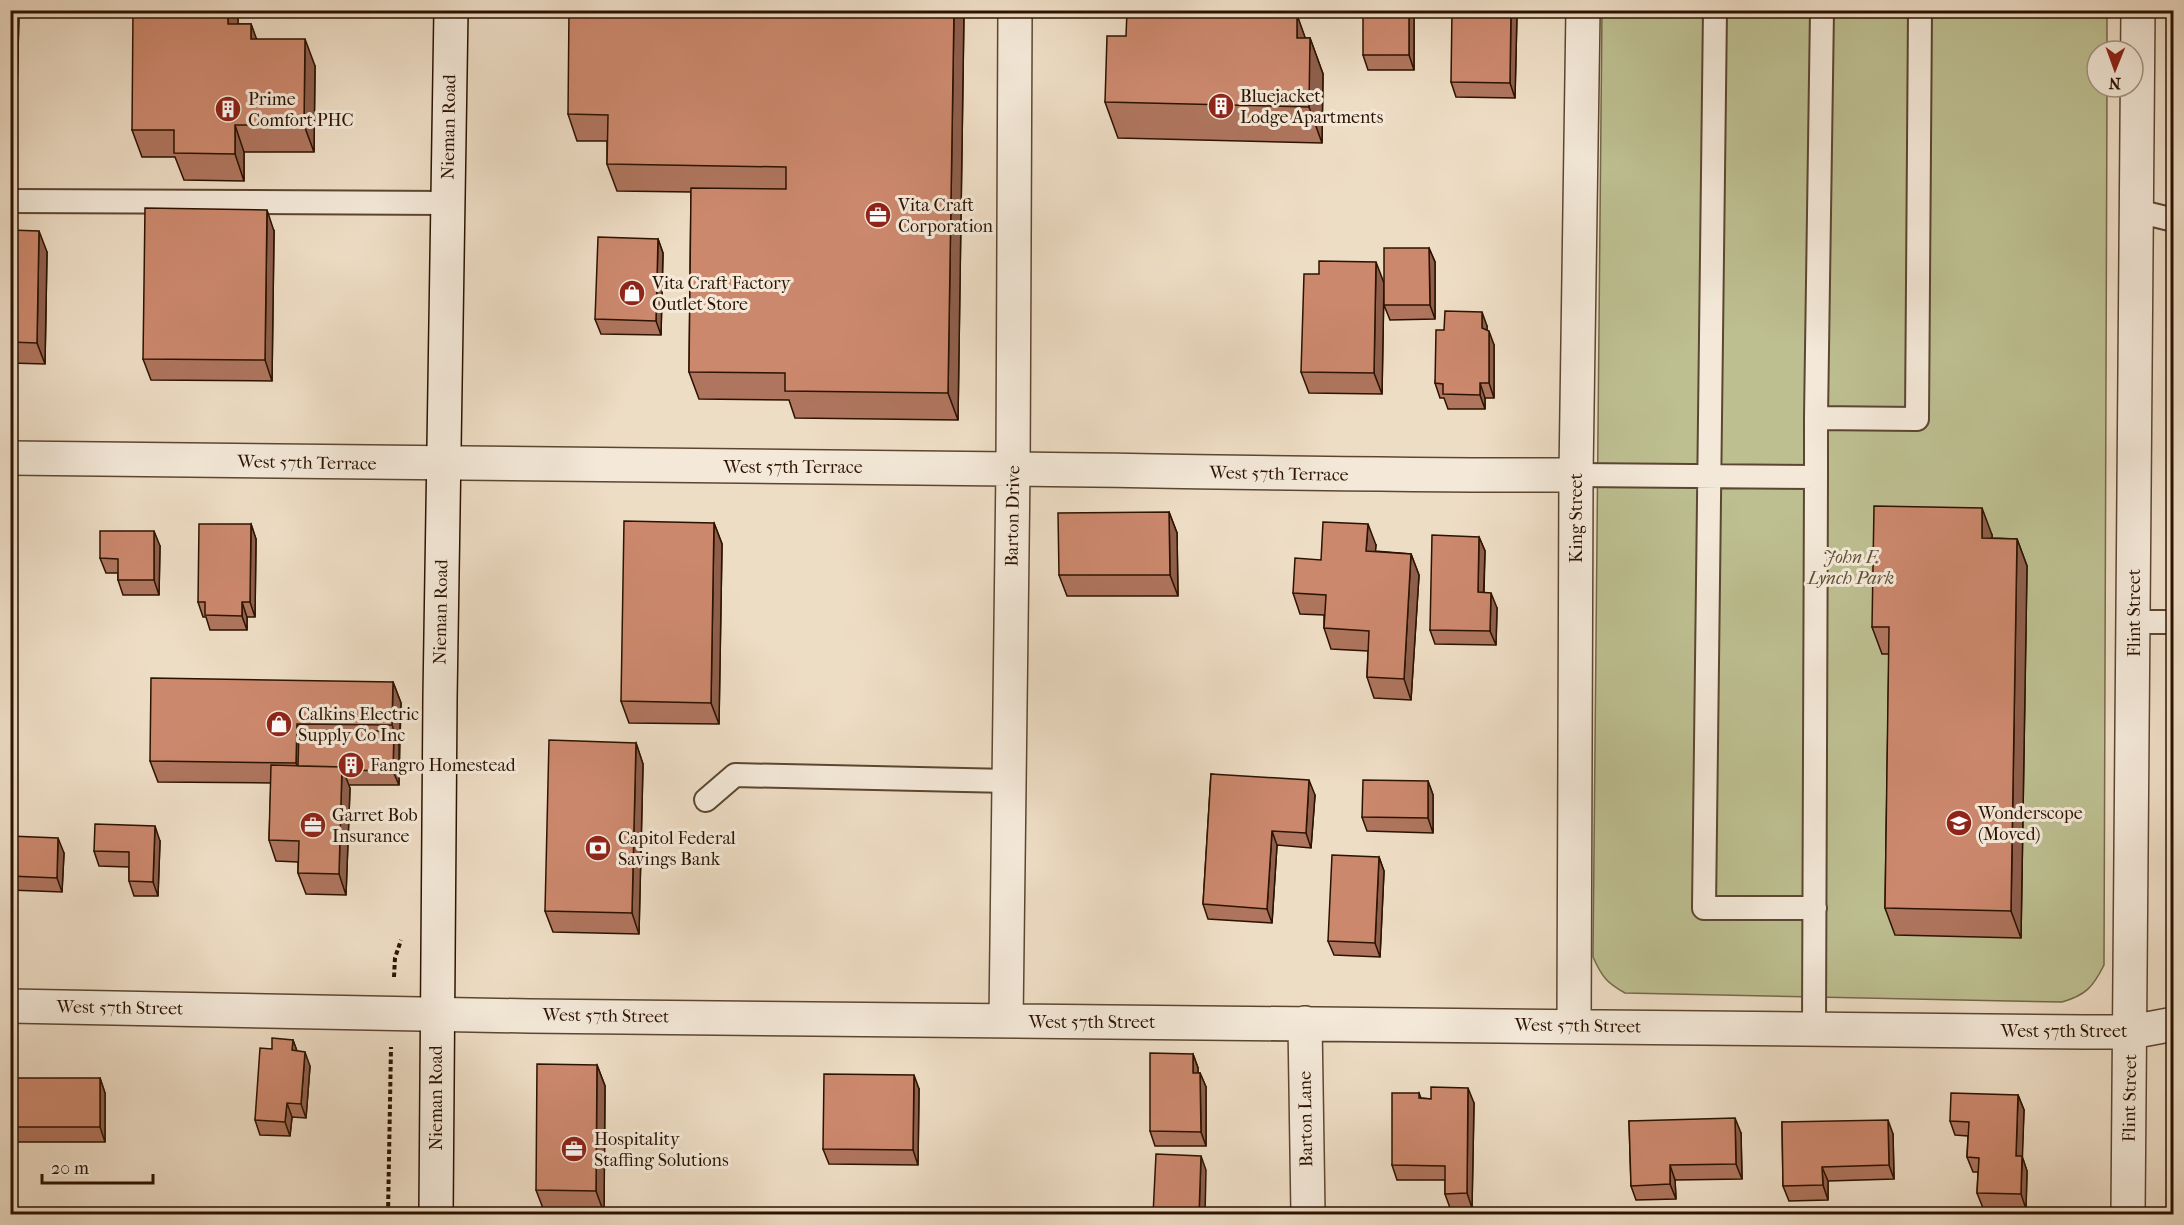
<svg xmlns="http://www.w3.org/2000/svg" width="2184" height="1225" font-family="'IM FELL French Canon',serif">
<rect width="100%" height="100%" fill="#eeddc5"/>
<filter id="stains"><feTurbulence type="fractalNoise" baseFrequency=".00333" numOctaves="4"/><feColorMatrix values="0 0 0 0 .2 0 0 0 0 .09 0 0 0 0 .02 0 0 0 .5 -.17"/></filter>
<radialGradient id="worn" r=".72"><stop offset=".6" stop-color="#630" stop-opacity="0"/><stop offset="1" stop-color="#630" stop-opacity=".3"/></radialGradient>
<path fill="#bdbf91" stroke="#746948" stroke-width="1.5" d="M 1602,11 L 2107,11 L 2107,51 L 2097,51 L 2097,87 L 2107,87 L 2104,965 C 2093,987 2086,995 2062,1002 L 1625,993 C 1607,983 1602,977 1593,957 Z"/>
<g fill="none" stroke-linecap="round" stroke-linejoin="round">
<defs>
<path id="lane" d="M 1715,10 L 1704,908 L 1815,908
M 1822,10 L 1816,418 L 1917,419 L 1920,10
M 10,201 L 448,203
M 2137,211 L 2174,220
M 1576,475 L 1816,477 L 1816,418
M 2134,622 L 2174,622
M 706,800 L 735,775 L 1009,781
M 1814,1028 L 1816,477"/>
<path id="street" d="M 10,458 C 343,463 676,466 1009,469 C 1198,471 1387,476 1576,475
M 10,1006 L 529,1016 L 2084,1032 L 2131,1032 L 2174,1024
M 1006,1021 L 1013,469 L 1015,10
M 1305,1023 L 1308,1214
M 1574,1026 L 1576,475 L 1583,10
M 2128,1214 L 2138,10"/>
<path id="secondary" d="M 436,1214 L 440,698 L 451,10"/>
</defs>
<use href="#lane" stroke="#5c4631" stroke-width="26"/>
<use href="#street" stroke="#5c4631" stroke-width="36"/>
<use href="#secondary" stroke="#2c1300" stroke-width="36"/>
<path stroke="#2c1300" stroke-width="4" stroke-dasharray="4.5 3" stroke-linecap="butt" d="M 394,977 L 395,958 L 401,940
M 388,1214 L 391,1047"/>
<use href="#lane" stroke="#f4e9d9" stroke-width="22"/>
<use href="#street" stroke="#f4e9d9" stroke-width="33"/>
<use href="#secondary" stroke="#f4e9d9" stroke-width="33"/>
</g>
<path fill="#af755e" stroke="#2c1300" stroke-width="1.5" d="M 10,10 L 19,12 L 16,135 L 10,135 Z
M 964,10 L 958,420 L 795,418 L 789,400 L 699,399 L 689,372 L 691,192 L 617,191 L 607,164 L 607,141 L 577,141 L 568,114 Z
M 1414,10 L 1414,70 L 1368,70 L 1363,55 Z
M 1517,13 L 1515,98 L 1456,97 L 1451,82 Z
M 238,15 L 238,24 L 251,24 L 256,39 L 315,66 L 314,152 L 244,152 L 244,181 L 184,180 L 175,157 L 142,157 L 132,130 Z
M 1297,15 L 1305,38 L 1310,38 L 1323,74 L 1322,143 L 1118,138 L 1105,102 L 1126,36 Z
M 10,230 L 47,252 L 45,364 L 10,363 Z
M 274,231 L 272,381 L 151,380 L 143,359 Z
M 658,239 L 663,253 L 661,335 L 601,334 L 595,319 Z
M 1429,248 L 1435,262 L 1435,319 L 1390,320 L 1384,305 Z
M 1384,283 L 1382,394 L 1309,393 L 1301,372 Z
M 1487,326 L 1487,330 L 1494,345 L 1494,398 L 1485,398 L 1485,409 L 1448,409 L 1444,398 L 1440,398 L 1435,383 L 1444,330 Z
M 1169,512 L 1177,533 L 1178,596 L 1067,596 L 1059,575 Z
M 714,523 L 722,544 L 719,724 L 629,723 L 621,701 Z
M 251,524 L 256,539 L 255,617 L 247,617 L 247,630 L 210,630 L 206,617 L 203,617 L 198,602 Z
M 1992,535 L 1992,538 L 2017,539 L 2027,566 L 2021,938 L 1895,935 L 1885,908 L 1889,654 L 1882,654 L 1872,627 Z
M 1479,537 L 1485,551 L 1484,593 L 1497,608 L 1496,645 L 1435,644 L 1430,630 Z
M 1376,545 L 1375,551 L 1411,554 L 1419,575 L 1411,700 L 1374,698 L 1367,677 L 1368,651 L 1331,649 L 1324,628 L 1324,615 L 1300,614 L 1293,593 L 1321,560 Z
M 160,546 L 159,595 L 123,595 L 118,580 L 118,573 L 106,573 L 100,558 Z
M 393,682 L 401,703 L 399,785 L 348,785 L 350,788 L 346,895 L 306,894 L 298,873 L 298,862 L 276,861 L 269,840 L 271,783 L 158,782 L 150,761 Z
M 636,743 L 643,764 L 639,934 L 553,932 L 545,911 Z
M 1211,774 L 1315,795 L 1311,848 L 1277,845 L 1272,923 L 1208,919 L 1203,904 Z
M 1428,781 L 1433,795 L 1433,833 L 1367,831 L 1362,817 Z
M 10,836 L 64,853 L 62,892 L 10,890 Z
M 160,841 L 158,896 L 134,896 L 129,881 L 129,867 L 99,866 L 94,851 Z
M 1379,857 L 1384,871 L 1380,957 L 1334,955 L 1328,941 Z
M 293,1040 L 297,1051 L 310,1066 L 306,1118 L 292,1117 L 290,1136 L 260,1135 L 255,1120 L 272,1049 Z
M 1193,1054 L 1198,1068 L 1198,1073 L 1200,1073 L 1206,1087 L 1206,1146 L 1155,1146 L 1150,1131 Z
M 597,1065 L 605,1086 L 604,1213 L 544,1211 L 536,1190 Z
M 100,1078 L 105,1093 L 105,1142 L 17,1142 L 12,1127 Z
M 919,1089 L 918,1165 L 829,1164 L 823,1149 Z
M 1419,1093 L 1421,1098 L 1474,1103 L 1472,1208 L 1450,1208 L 1445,1194 L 1445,1180 L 1397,1180 L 1392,1165 Z
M 2018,1095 L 2024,1110 L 2022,1156 L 2027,1171 L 2026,1209 L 1983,1208 L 1977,1193 L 1978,1172 L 1973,1172 L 1967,1157 L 1968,1136 L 1955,1135 L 1950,1121 Z
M 1629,1121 L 1741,1133 L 1742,1179 L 1675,1180 L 1676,1199 L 1636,1200 L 1631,1186 Z
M 1782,1122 L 1893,1134 L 1894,1179 L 1828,1181 L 1828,1200 L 1789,1201 L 1783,1186 Z"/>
<path fill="#8f5f4c" stroke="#2c1300" stroke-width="1.5" d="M 10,10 L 19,10 L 19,12 L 16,135 L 10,121 Z
M 228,10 L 236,10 L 238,15 L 238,51 L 228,24 Z
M 954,10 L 964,10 L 958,420 L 948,393 Z
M 1409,10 L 1414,10 L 1414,70 L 1409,55 Z
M 1511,10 L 1516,10 L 1517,13 L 1515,98 L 1510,83 Z
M 1297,15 L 1310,51 L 1310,38 L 1323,74 L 1322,143 L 1309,107 L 1297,38 Z
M 251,24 L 261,51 L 251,39 Z
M 305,39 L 315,66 L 314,152 L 304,125 Z
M 235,125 L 244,152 L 244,181 L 235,154 Z
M 267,210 L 274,231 L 272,381 L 265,360 Z
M 39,231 L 47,252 L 45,364 L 37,343 Z
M 658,239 L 663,253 L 661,335 L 656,321 Z
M 1429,248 L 1435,262 L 1435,319 L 1430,305 Z
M 1376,262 L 1384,283 L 1382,394 L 1374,373 Z
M 1482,312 L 1487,326 L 1487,342 L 1482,328 Z
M 1489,331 L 1494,345 L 1494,398 L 1489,383 Z
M 1480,383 L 1485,398 L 1485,409 L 1480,395 Z
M 1982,508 L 1992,535 L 1992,565 L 1982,538 Z
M 1169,512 L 1177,533 L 1178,596 L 1170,575 Z
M 714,523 L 722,544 L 719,724 L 711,703 Z
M 251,524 L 256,539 L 255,617 L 250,602 Z
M 1368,524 L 1376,545 L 1374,572 L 1366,551 Z
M 154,531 L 160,546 L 159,595 L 154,580 Z
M 1479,537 L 1485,551 L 1483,607 L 1478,592 Z
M 2017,539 L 2027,566 L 2021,938 L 2011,911 Z
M 1411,554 L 1419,575 L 1411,700 L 1404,679 Z
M 1491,593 L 1497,608 L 1496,645 L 1490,631 Z
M 242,602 L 247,617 L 247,630 L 242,616 Z
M 393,682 L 401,703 L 399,746 L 392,725 Z
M 297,724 L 305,745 L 298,769 L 296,763 Z
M 394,731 L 399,746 L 399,785 L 393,771 Z
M 636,743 L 643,764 L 639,934 L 632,913 Z
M 342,767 L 350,788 L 346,895 L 339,874 Z
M 1309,780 L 1315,795 L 1311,848 L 1306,833 Z
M 1428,781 L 1433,795 L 1433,833 L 1428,818 Z
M 155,826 L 160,841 L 158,896 L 153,882 Z
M 1272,831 L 1277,845 L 1272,923 L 1267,909 Z
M 58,838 L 64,853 L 62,892 L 57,878 Z
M 1379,857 L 1384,871 L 1380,957 L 1375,943 Z
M 293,1040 L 298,1054 L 292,1050 Z
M 305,1052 L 310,1066 L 306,1118 L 301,1104 Z
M 1193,1054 L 1198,1068 L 1198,1087 L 1193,1073 Z
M 597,1065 L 605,1086 L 604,1213 L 596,1191 Z
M 1200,1073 L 1206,1087 L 1206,1146 L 1201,1132 Z
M 914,1075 L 919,1089 L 918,1165 L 913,1150 Z
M 100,1078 L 105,1093 L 105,1142 L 100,1127 Z
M 1468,1088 L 1474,1103 L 1472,1208 L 1467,1193 Z
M 2018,1095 L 2024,1110 L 2022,1170 L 2016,1156 Z
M 287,1103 L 292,1117 L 290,1136 L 285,1122 Z
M 1735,1118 L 1741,1133 L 1742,1179 L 1736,1164 Z
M 1888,1120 L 1893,1134 L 1894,1179 L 1889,1165 Z
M 1201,1156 L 1206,1170 L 1205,1215 L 1199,1215 Z
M 2022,1156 L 2027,1171 L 2026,1209 L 2021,1194 Z
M 1670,1165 L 1675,1180 L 1676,1199 L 1670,1184 Z
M 1822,1167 L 1828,1181 L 1828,1200 L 1823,1185 Z"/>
<path fill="#cc886d" stroke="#2c1300" stroke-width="1.5" d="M 133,10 L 228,10 L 228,24 L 251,24 L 251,39 L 305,39 L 304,125 L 235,125 L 235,154 L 174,153 L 174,130 L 132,130 Z
M 569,10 L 954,10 L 948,393 L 785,391 L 785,373 L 689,372 L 691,188 L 786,189 L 786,167 L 607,164 L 608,115 L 568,114 Z
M 1363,10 L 1409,10 L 1409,55 L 1363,55 Z
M 1452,10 L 1511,10 L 1510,83 L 1451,82 Z
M 1127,11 L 1297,15 L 1297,38 L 1310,38 L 1309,107 L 1105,102 L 1107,36 L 1126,36 Z
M 145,208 L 267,210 L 265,360 L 143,359 Z
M 10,230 L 39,231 L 37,343 L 10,342 Z
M 598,237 L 658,239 L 656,321 L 595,319 Z
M 1384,248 L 1429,248 L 1430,305 L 1384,305 Z
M 1319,261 L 1376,262 L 1374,373 L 1301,372 L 1304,274 L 1319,274 Z
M 1445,311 L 1482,312 L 1482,328 L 1489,331 L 1489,383 L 1480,383 L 1480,395 L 1443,394 L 1443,384 L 1435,383 L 1436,330 L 1444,330 Z
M 1874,506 L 1982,508 L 1982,538 L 2017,539 L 2011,911 L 1885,908 L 1889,627 L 1872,627 Z
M 1169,512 L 1170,575 L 1059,575 L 1058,513 Z
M 624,521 L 714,523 L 711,703 L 621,701 Z
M 1323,522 L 1368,524 L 1366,551 L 1411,554 L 1404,679 L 1367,677 L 1369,631 L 1324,628 L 1326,595 L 1293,593 L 1295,558 L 1321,560 Z
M 199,524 L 251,524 L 250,602 L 242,602 L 242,616 L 205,615 L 205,602 L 198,602 Z
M 100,531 L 154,531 L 154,580 L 118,580 L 118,559 L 100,558 Z
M 1432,535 L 1479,537 L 1478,592 L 1491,593 L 1490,631 L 1430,630 Z
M 151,678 L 393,682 L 392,725 L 297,724 L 296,763 L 150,761 Z
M 299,731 L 394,731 L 393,771 L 343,770 L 342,767 L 298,766 Z
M 549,740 L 636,743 L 632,913 L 545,911 Z
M 271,765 L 342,767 L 339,874 L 298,873 L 299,841 L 269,840 Z
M 1211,774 L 1309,780 L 1306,833 L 1272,831 L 1267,909 L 1203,904 Z
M 1363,780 L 1428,781 L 1428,818 L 1362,817 Z
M 95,824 L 155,826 L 153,882 L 129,881 L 129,852 L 94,851 Z
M 10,836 L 58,838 L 57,878 L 10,876 Z
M 1332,855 L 1379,857 L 1375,943 L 1328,941 Z
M 272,1038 L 293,1040 L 292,1050 L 305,1052 L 301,1104 L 287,1103 L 285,1122 L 255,1120 L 260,1048 L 272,1049 Z
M 1150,1053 L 1193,1054 L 1193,1073 L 1200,1073 L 1201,1132 L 1150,1131 Z
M 537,1064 L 597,1065 L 596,1191 L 536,1190 Z
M 824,1074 L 914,1075 L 913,1150 L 823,1149 Z
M 12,1078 L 100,1078 L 100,1127 L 12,1127 Z
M 1431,1087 L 1468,1088 L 1467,1193 L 1445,1194 L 1445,1166 L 1392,1165 L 1392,1093 L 1419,1093 L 1419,1098 L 1431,1099 Z
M 1951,1093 L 2018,1095 L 2016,1156 L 2022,1156 L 2021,1194 L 1977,1193 L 1979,1158 L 1967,1157 L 1969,1122 L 1950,1121 Z
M 1735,1118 L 1736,1164 L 1670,1165 L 1670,1184 L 1631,1186 L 1629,1121 Z
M 1888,1120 L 1889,1165 L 1822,1167 L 1823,1185 L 1783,1186 L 1782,1122 Z
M 1156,1154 L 1201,1156 L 1199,1215 L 1153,1215 Z"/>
<defs>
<symbol id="building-disc" viewBox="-11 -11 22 22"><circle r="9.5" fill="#8f2418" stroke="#f4e9d9"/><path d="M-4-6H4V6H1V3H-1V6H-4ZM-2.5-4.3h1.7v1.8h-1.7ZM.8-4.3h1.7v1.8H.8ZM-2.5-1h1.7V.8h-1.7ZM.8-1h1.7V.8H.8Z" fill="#fff"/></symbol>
<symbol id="office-disc" viewBox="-11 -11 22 22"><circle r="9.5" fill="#8f2418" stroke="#f4e9d9"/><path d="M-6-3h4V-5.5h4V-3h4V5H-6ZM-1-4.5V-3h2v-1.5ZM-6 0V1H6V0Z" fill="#fff"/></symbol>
<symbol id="shop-disc" viewBox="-11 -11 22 22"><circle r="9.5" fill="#8f2418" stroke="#f4e9d9"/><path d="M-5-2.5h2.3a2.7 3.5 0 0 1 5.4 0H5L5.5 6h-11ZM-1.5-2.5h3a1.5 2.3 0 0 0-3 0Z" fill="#fff"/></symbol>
<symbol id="school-disc" viewBox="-11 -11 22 22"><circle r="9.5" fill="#8f2418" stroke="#f4e9d9"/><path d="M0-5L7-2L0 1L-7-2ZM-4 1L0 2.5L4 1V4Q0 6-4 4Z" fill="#fff"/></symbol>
<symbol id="bank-disc" viewBox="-11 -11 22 22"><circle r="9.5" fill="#8f2418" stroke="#f4e9d9"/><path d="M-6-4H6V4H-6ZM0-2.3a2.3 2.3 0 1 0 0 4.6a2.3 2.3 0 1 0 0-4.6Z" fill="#fff"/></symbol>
</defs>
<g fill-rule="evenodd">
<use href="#building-disc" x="1206" y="91" width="30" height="30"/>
<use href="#building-disc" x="213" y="94" width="30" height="30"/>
<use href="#office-disc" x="863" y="200" width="30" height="30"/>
<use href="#shop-disc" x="617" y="278" width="30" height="30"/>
<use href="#shop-disc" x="264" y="709" width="30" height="30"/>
<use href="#building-disc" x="336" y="750" width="30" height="30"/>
<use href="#school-disc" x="1944" y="808" width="30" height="30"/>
<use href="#office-disc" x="298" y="810" width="30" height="30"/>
<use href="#bank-disc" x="583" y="833" width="30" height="30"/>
<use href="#office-disc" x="559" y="1134" width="30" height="30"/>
</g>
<g text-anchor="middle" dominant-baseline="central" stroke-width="6" stroke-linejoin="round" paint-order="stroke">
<g font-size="18" fill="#2c1300" stroke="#f4e9d9" text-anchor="start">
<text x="1240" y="96">Bluejacket<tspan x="1240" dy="21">Lodge Apartments</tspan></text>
<text x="248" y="99">Prime<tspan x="248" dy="21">Comfort PHC</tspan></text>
<text x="898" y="205">Vita Craft<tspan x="898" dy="21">Corporation</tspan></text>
<text x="652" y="283">Vita Craft Factory<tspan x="652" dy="21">Outlet Store</tspan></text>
<text x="298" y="714">Calkins Electric<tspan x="298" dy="21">Supply Co Inc</tspan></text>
<text x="370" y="765">Fangro Homestead</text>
<text x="1978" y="813">Wonderscope<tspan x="1978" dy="21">(Moved)</tspan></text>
<text x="332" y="815">Garret Bob<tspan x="332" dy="21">Insurance</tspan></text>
<text x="618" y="838">Capitol Federal<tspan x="618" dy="21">Savings Bank</tspan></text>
<text x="594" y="1139">Hospitality<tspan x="594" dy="21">Staffing Solutions</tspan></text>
</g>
<g font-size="18" fill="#2c1300" stroke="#f4e9d9">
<text transform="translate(449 127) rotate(-89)">Nieman Road</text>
<text transform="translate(307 463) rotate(1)">West 57th Terrace</text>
<text x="793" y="467">West 57th Terrace</text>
<text transform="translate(1279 474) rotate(1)">West 57th Terrace</text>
<text transform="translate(1013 516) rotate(-89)">Barton Drive</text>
<text transform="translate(1576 518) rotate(-90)">King Street</text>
<text transform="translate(441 612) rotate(-89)">Nieman Road</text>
<text transform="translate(2134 613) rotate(-90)">Flint Street</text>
<text transform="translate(120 1008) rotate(1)">West 57th Street</text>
<text transform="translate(606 1016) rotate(1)">West 57th Street</text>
<text x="1092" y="1022">West 57th Street</text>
<text transform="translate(1578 1026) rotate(1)">West 57th Street</text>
<text x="2064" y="1031">West 57th Street</text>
<text transform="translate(436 1098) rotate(-90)">Nieman Road</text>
<text transform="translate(2130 1098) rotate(-89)">Flint Street</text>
<text transform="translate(1306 1119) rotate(-91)">Barton Lane</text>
</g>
<g font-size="18" font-style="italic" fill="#5f4f33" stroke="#f4e9d9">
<text x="1851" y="557">John F.<tspan x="1851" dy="21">Lynch Park</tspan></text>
</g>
</g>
<rect width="2184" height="1225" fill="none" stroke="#eeddc5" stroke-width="36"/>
<rect x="12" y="12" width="2160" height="1201" fill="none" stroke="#2c1300" stroke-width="3"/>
<rect x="18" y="18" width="2148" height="1189" fill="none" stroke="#2c1300" stroke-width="1.5"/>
<g transform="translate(2115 69) rotate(181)"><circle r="28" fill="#f4e9d9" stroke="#a49382" stroke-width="1.5"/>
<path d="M0-4.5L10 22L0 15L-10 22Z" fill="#8f2418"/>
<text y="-9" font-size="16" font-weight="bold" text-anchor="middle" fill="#2c1300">N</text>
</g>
<path d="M42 1174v9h111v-9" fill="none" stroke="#2c1300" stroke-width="3"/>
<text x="51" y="1174" font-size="18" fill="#2c1300" stroke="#f4e9d9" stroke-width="4.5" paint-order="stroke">20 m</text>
<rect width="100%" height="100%" filter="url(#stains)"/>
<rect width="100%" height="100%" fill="url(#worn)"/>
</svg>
